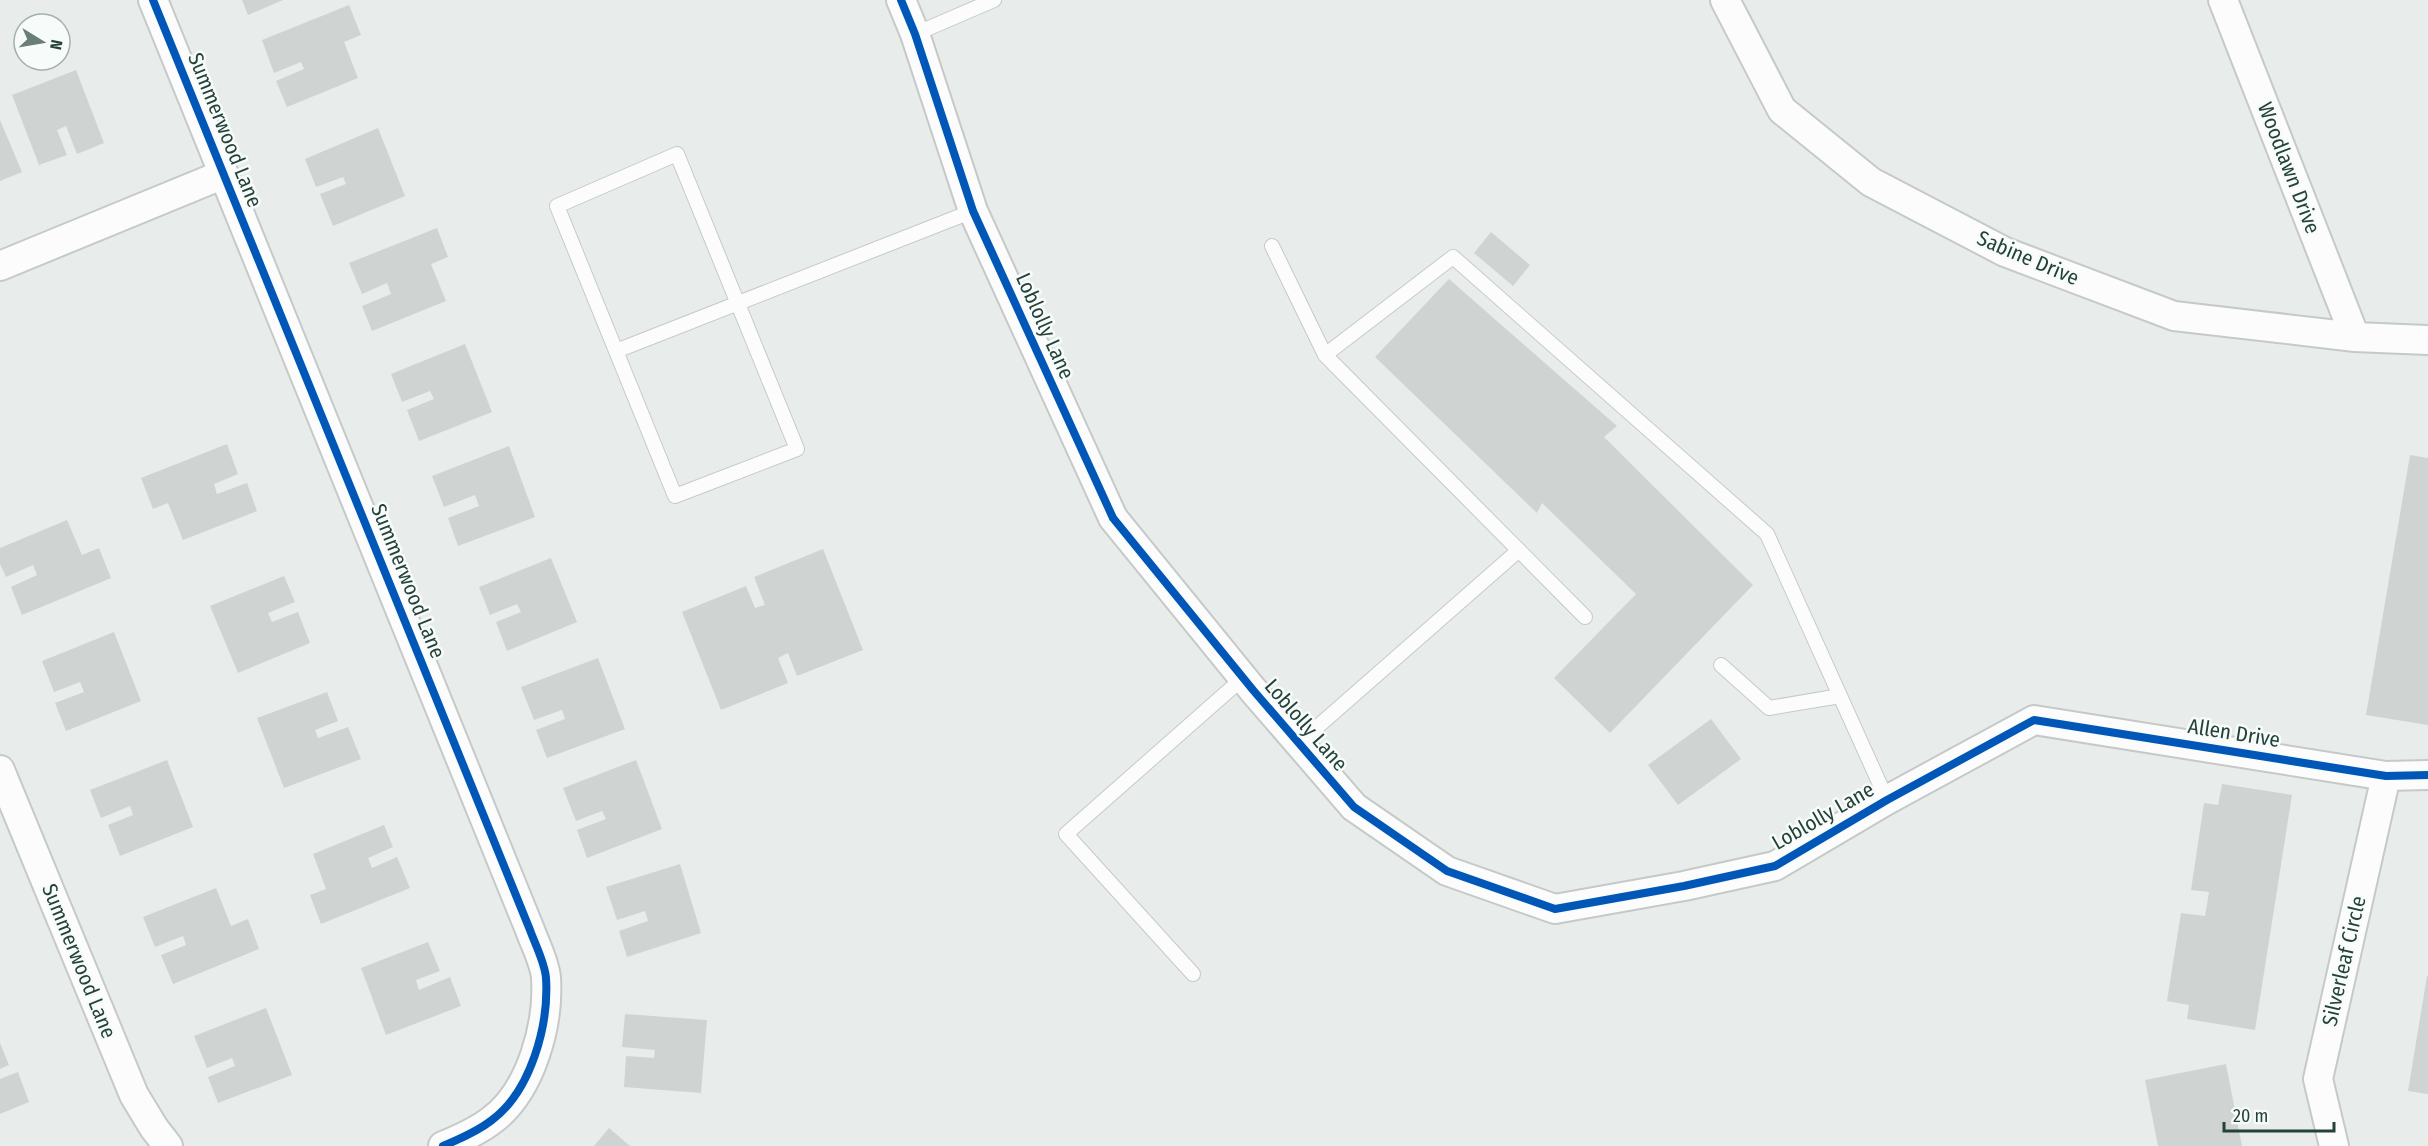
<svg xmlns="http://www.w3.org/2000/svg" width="2428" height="1146" font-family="'Fira Sans Condensed',sans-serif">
<rect width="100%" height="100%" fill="#e8edeb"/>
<path fill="#cfd4d2" d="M 242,0 L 283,0 L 248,15 Z
M 349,5 L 361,35 L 344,42 L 358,78 L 287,107 L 276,81 L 304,69 L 301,62 L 274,73 L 262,40 Z
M 76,70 L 104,143 L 77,154 L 66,126 L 57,130 L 67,155 L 39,165 L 12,95 Z
M 0,120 L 22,172 L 0,181 Z
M 378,128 L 405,196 L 333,226 L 320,194 L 346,184 L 343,177 L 316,187 L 305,159 Z
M 437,228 L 448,257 L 431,264 L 446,301 L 372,331 L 362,306 L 391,294 L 387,283 L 362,294 L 349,263 Z
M 1491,232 L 1530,265 L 1513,286 L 1474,253 Z
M 1449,279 L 1617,426 L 1604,437 L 1753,585 L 1610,733 L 1554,678 L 1636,594 L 1542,503 L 1537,513 L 1375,357 Z
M 465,344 L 492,412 L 419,441 L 407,410 L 434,399 L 430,391 L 402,402 L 391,374 Z
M 227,444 L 238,474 L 214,484 L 217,494 L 247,483 L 257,511 L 183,540 L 168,503 L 153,509 L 141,478 Z
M 509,446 L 535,517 L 458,546 L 448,518 L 479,506 L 475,495 L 444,507 L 432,476 Z
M 2410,455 L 2428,458 L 2428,725 L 2366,715 Z
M 67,520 L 82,555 L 99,548 L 111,578 L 22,615 L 11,587 L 37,575 L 33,565 L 6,577 L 0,564 L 0,548 Z
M 823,549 L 863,650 L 797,676 L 788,653 L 778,658 L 788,683 L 721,710 L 682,612 L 746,586 L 755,608 L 765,605 L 754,577 Z
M 551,558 L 577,622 L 507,651 L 496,622 L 521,612 L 517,604 L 490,615 L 479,587 Z
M 284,576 L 295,602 L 268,613 L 272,622 L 298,612 L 310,643 L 238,673 L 210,606 Z
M 114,632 L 141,701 L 66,731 L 55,703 L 84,692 L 80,682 L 54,692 L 42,661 Z
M 598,658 L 625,729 L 547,758 L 536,730 L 565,719 L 562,710 L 534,720 L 521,687 Z
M 327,692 L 338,721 L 315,730 L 318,738 L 348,727 L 361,759 L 284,788 L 257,718 Z
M 1711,719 L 1741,759 L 1678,805 L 1648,765 Z
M 167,760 L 193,827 L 120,856 L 108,825 L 133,815 L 130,806 L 101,818 L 90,790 Z
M 636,760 L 662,829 L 587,858 L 577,830 L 606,819 L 602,811 L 576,821 L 563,788 Z
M 2222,784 L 2292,795 L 2255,1030 L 2187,1019 L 2189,1005 L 2167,1001 L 2181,913 L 2205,916 L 2209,892 L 2191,890 L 2204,803 L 2218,805 Z
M 384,825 L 393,847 L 368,858 L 372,868 L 397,857 L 410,888 L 321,924 L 310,895 L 326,889 L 313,854 Z
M 680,864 L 701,933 L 627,957 L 619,931 L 648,921 L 645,911 L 617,920 L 606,887 Z
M 216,888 L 231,926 L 248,919 L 259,949 L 173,984 L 161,955 L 186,945 L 183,936 L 155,947 L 143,917 Z
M 428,942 L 440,971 L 416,980 L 419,990 L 450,977 L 461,1006 L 386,1035 L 361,968 Z
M 2427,976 L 2428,976 L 2428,1094 L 2408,1091 Z
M 266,1008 L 292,1075 L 218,1103 L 208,1077 L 235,1066 L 232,1058 L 207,1068 L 194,1036 Z
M 625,1014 L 707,1020 L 701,1093 L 624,1087 L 626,1056 L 654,1058 L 655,1050 L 622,1047 Z
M 0,1043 L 9,1065 L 0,1069 Z
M 2226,1064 L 2242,1146 L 2158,1146 L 2145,1080 Z
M 18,1072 L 29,1102 L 0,1114 L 0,1079 Z
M 609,1128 L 630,1146 L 594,1146 Z"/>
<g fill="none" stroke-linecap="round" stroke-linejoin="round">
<defs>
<path id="lane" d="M 915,34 L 994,0
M 677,154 L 797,449 L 675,496 L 557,206 Z
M 1272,246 L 1325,355 L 1453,257 L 1767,534 L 1887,800
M 616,351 L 973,211
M 1325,355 L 1585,617
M 1721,665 L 1769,708 L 1840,696
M 1299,743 L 1519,550
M 1193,974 L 1066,834 L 1243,678"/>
<path id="street" d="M 153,0 L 530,930 C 535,944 545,963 546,978 C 549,1025 531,1091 492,1120 C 478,1131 460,1139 443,1146
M 901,0 L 915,34 L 973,211 L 1113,518 L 1253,690 L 1354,807 L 1447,871 L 1555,909 L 1684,886 L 1775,866 L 1887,800 L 2034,720 L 2386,776 L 2428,775
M 1725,0 L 1782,110 L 1871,182 L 2005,252 L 2174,316 L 2355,337 L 2428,340
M 2223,0 L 2355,337
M 0,266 L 224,174
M 0,770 L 134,1095 L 154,1128 L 168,1146
M 2334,1146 L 2318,1079 L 2386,776"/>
</defs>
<use href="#lane" stroke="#c5cac8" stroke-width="16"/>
<use href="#street" stroke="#c5cac8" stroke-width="32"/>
<use href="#lane" stroke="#fcfcfc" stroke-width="14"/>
<use href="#street" stroke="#fcfcfc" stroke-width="28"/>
<defs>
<path id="cycleway" d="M 153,0 L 530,930 C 535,944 545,963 546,978 C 549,1025 531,1091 492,1120 C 478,1131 460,1139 443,1146
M 901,0 L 915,34 L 973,211 L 1113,518 L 1253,690 L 1354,807 L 1447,871 L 1555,909 L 1684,886 L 1775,866 L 1887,800 L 2034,720 L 2386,776 L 2428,775"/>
</defs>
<use href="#cycleway" stroke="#f7fbf9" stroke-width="11"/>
<use href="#cycleway" stroke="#0057b8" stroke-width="8"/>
</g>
<g text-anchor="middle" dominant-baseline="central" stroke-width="5" stroke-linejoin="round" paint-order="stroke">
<g font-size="21" fill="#24423a" stroke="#f7fbf9">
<text transform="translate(225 130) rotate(68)">Summerwood Lane</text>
<text transform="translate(2289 168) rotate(69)">Woodlawn Drive</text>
<text transform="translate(2028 258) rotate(23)">Sabine Drive</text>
<text transform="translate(1045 326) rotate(66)">Loblolly Lane</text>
<text transform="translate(408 581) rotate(68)">Summerwood Lane</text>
<text transform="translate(1306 725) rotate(49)">Loblolly Lane</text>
<text transform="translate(2234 733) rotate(9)">Allen Drive</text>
<text transform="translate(1823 816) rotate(-30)">Loblolly Lane</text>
<text transform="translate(79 961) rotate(68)">Summerwood Lane</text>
<text transform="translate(2344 961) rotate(-77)">Silverleaf Circle</text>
</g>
</g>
<g transform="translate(42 42) rotate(101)"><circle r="28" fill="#f7fbf9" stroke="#a3b1ad" stroke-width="1.5"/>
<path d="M0-4.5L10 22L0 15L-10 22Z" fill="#697e78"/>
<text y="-9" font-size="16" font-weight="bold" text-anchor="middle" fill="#24423a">N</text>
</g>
<path d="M2224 1122v9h110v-9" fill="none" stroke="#24423a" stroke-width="3"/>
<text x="2233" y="1122" font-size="18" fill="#24423a" stroke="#f7fbf9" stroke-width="4.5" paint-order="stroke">20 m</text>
</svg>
